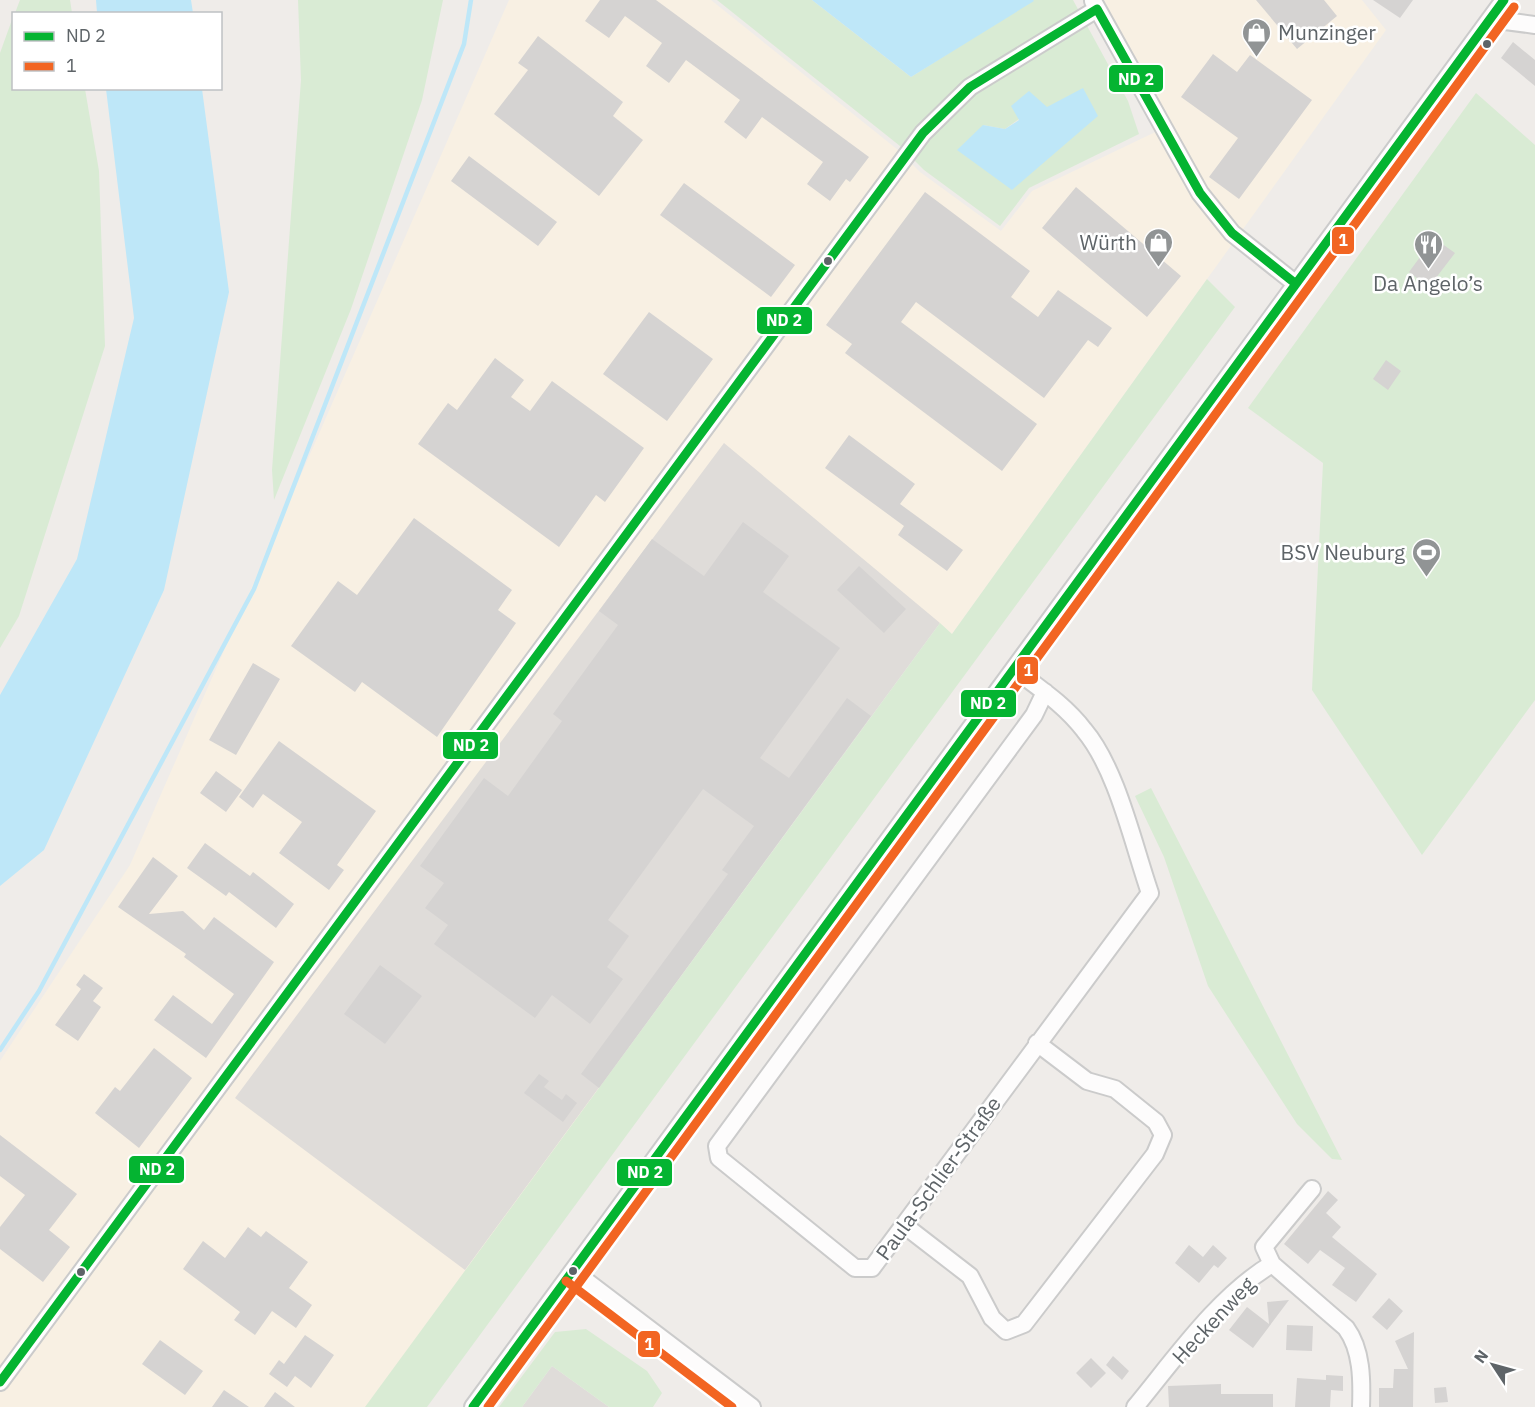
<svg xmlns="http://www.w3.org/2000/svg" width="1535" height="1407" font-family="'IBM Plex Sans',sans-serif">
<rect width="100%" height="100%" fill="#efece9"/>
<path fill="#f8f0e3" d="M 509,0 L 711,0 L 898,150 L 920,172 L 1001,231 L 1032,191 L 1170,125 L 1099,0 L 1362,0 L 1386,30 L 952,634 L 939,623 L 366,1407 L 0,1407 L 0,1061 L 130,865 Z"/>
<path fill="#dfdcd9" d="M 724,443 L 940,623 L 465,1270 L 235,1098 Z
M 552,1366 L 609,1407 L 522,1407 Z"/>
<path fill="#d9ebd4" fill-rule="evenodd" d="M 20,0 L 70,0 L 72,13 L 15,13 Z
M 298,0 L 443,0 L 422,100 L 351,309 L 274,500 L 272,470 L 301,80 Z
M 717,0 L 812,0 L 911,77 L 1033,0 L 1073,0 L 1128,101 L 1139,134 L 1029,188 L 1000,226 L 924,170 L 900,146 ZM 1047,107 L 1012,190 L 983,125 L 1005,129 L 1019,119 Z
M 13,17 L 14,88 L 85,89 L 99,171 L 105,346 L 19,616 L 0,648 L 0,53 Z
M 1476,93 L 1535,145 L 1535,700 L 1422,855 L 1312,690 L 1323,463 L 1248,408 Z
M 1207,279 L 1235,307 L 427,1407 L 365,1407 L 940,623 L 952,634 Z
M 1151,788 L 1342,1160 L 1332,1159 L 1297,1124 L 1208,986 L 1164,857 L 1135,796 Z
M 586,1329 L 647,1371 L 662,1393 L 653,1407 L 609,1407 L 552,1366 L 522,1407 L 499,1407 L 555,1332 Z"/>
<path fill="#bee7f8" d="M 96,0 L 191,0 L 193,13 L 97,13 Z
M 812,0 L 1033,0 L 1034,1 L 911,77 Z
M 1083,88 L 1098,116 L 1012,190 L 957,150 L 983,125 L 1005,129 L 1019,120 L 1011,106 L 1029,91 L 1047,107 Z
M 106,89 L 202,89 L 229,292 L 164,590 L 44,850 L 0,886 L 0,695 L 77,559 L 134,318 Z"/>
<g fill="none" stroke-linecap="round" stroke-linejoin="round">
<path stroke="#bee7f8" stroke-width="4.5" d="M 0,1050 L 39,991 L 254,589 L 464,44 L 471,0"/>
</g>
<path fill="#d5d3d2" d="M 600,0 L 656,0 L 869,157 L 850,182 L 846,179 L 830,201 L 807,184 L 823,162 L 762,117 L 746,139 L 724,122 L 740,100 L 686,60 L 669,83 L 646,66 L 662,43 L 625,16 L 609,38 L 585,21 Z
M 1256,0 L 1324,0 L 1337,16 L 1297,49 Z
M 1373,0 L 1413,0 L 1400,18 Z
M 538,36 L 623,102 L 613,116 L 643,140 L 599,196 L 494,114 L 528,70 L 518,63 Z
M 1513,42 L 1535,60 L 1535,86 L 1501,58 Z
M 1213,54 L 1237,72 L 1250,55 L 1312,100 L 1239,199 L 1209,177 L 1238,138 L 1181,97 Z
M 469,156 L 557,222 L 538,246 L 451,181 Z
M 684,183 L 795,265 L 771,297 L 660,215 Z
M 1076,187 L 1181,276 L 1147,317 L 1042,228 Z
M 925,192 L 1030,271 L 1011,297 L 1038,317 L 1058,290 L 1112,328 L 1098,347 L 1088,340 L 1044,398 L 916,302 L 901,322 L 1037,424 L 1002,471 L 845,353 L 852,344 L 826,325 Z
M 1434,238 L 1455,253 L 1429,287 L 1409,272 Z
M 649,312 L 713,359 L 667,421 L 603,374 Z
M 495,358 L 524,380 L 511,397 L 530,411 L 552,381 L 644,448 L 605,502 L 596,495 L 559,547 L 418,444 L 448,403 L 457,410 Z
M 1386,360 L 1401,371 L 1388,390 L 1373,379 Z
M 849,435 L 915,484 L 900,504 L 963,550 L 947,571 L 898,535 L 904,526 L 825,468 Z
M 414,518 L 512,590 L 498,610 L 516,623 L 437,737 L 362,682 L 355,692 L 291,646 L 338,581 L 357,595 Z
M 743,522 L 789,556 L 763,592 L 840,648 L 760,758 L 789,778 L 847,698 L 871,716 L 599,1088 L 581,1074 L 728,874 L 722,870 L 754,826 L 703,789 L 608,920 L 629,936 L 607,967 L 623,979 L 590,1024 L 552,995 L 535,1018 L 434,944 L 448,925 L 425,908 L 444,883 L 420,866 L 484,778 L 508,796 L 562,721 L 553,714 L 618,625 L 599,611 L 652,539 L 704,576 Z
M 859,566 L 906,609 L 884,633 L 837,590 Z
M 253,663 L 280,679 L 236,755 L 209,740 Z
M 279,741 L 376,811 L 337,865 L 344,870 L 329,890 L 279,853 L 302,822 L 263,794 L 253,808 L 239,797 Z
M 216,771 L 242,790 L 226,812 L 200,793 Z
M 205,843 L 250,876 L 253,872 L 294,904 L 276,928 L 229,892 L 226,896 L 187,868 Z
M 153,857 L 178,876 L 149,914 L 183,911 L 204,930 L 214,917 L 274,962 L 206,1058 L 154,1020 L 173,995 L 212,1024 L 234,994 L 184,957 L 186,954 L 118,907 Z
M 380,965 L 422,996 L 385,1044 L 344,1014 Z
M 84,974 L 103,988 L 93,1001 L 101,1007 L 78,1041 L 55,1025 L 81,989 L 76,985 Z
M 154,1048 L 192,1078 L 139,1148 L 95,1113 L 115,1087 L 120,1091 Z
M 539,1074 L 549,1081 L 544,1087 L 562,1100 L 566,1094 L 577,1103 L 563,1122 L 524,1093 Z
M 0,1135 L 77,1194 L 49,1230 L 70,1247 L 43,1282 L 0,1249 L 0,1227 L 25,1195 L 0,1176 Z
M 1328,1191 L 1338,1200 L 1326,1213 L 1341,1227 L 1332,1237 L 1377,1274 L 1356,1302 L 1332,1285 L 1345,1268 L 1320,1250 L 1308,1264 L 1284,1244 Z
M 248,1227 L 261,1237 L 266,1231 L 308,1262 L 289,1288 L 312,1305 L 296,1328 L 272,1311 L 255,1335 L 234,1320 L 240,1312 L 183,1269 L 203,1241 L 225,1258 Z
M 1189,1245 L 1203,1257 L 1213,1245 L 1227,1258 L 1218,1268 L 1214,1265 L 1199,1283 L 1175,1263 Z
M 1389,1298 L 1403,1311 L 1387,1330 L 1372,1317 Z
M 1289,1300 L 1253,1348 L 1229,1330 L 1247,1307 L 1269,1324 L 1267,1302 Z
M 1287,1325 L 1313,1326 L 1312,1351 L 1286,1350 Z
M 1414,1332 L 1413,1407 L 1379,1407 L 1379,1388 L 1393,1388 L 1394,1369 L 1408,1369 L 1395,1341 Z
M 305,1335 L 334,1355 L 311,1388 L 295,1376 L 287,1387 L 269,1374 L 279,1360 L 284,1364 Z
M 160,1340 L 203,1371 L 185,1395 L 142,1364 Z
M 1113,1356 L 1129,1371 L 1122,1380 L 1106,1365 Z
M 1091,1358 L 1106,1373 L 1091,1388 L 1076,1373 Z
M 1326,1375 L 1343,1376 L 1343,1391 L 1331,1390 L 1330,1407 L 1295,1407 L 1297,1378 L 1326,1380 Z
M 1221,1384 L 1221,1394 L 1273,1394 L 1273,1407 L 1169,1407 L 1168,1386 Z
M 1446,1387 L 1448,1402 L 1435,1403 L 1434,1388 Z
M 224,1390 L 249,1407 L 212,1407 Z
M 275,1392 L 295,1407 L 264,1407 Z"/>
<g fill="none" stroke-linecap="round" stroke-linejoin="round">
<defs>
<path id="minor" d="M 1093,1 L 1200,193 L 1232,233 L 1296,284
M 1490,19 L 1535,25
M 1014,669 C 1039,688 1065,705 1084,730 C 1117,769 1133,844 1150,893 L 872,1268 L 855,1268 L 719,1158 L 717,1146 L 1034,715 L 1045,692
M 904,1225 L 970,1276 L 992,1318 L 1006,1331 L 1024,1324 L 1155,1154 L 1163,1135 L 1156,1122 L 1115,1089 L 1087,1081 L 1037,1043
M 1272,1264 L 1264,1247 L 1312,1189
M 573,1271 L 752,1407
M 0,1382 L 923,133 L 970,87 L 1097,9
M 473,1407 L 1504,0
M 1135,1407 C 1174,1360 1218,1296 1272,1264 L 1346,1328 C 1362,1350 1362,1380 1361,1407"/>
</defs>
<use href="#minor" stroke="#cbcbcb" stroke-width="20"/>
<use href="#minor" stroke="#fdfcfc" stroke-width="16"/>
<defs>
<path id="bus-1" d="M 0,1382 L 923,133 L 970,87 L 1097,9 L 1200,193 L 1232,233 L 1296,284
M 473,1407 L 1504,0"/>
<path id="bus-2" d="M 566,1281 L 732,1407
M 488,1407 L 1514,7"/>
</defs>
<use href="#bus-1" stroke="#fff" stroke-width="14"/>
<use href="#bus-2" stroke="#fff" stroke-width="14"/>
<use href="#bus-1" stroke="#04b431" stroke-width="9"/>
<use href="#bus-2" stroke="#f26522" stroke-width="9"/>
</g>
<defs>
<symbol id="shop-pin" viewBox="-11 -11 22 30"><path d="M0 17L-7.5 6A9.5 9.5 0 1 1 7.5 6Z" fill="#919495" stroke="#fff"/><path d="M-5-2.5h2.3a2.7 3.5 0 0 1 5.4 0H5L5.5 6h-11ZM-1.5-2.5h3a1.5 2.3 0 0 0-3 0Z" fill="#fff"/></symbol>
<symbol id="restaurant-pin" viewBox="-11 -11 22 30"><path d="M0 17L-7.5 6A9.5 9.5 0 1 1 7.5 6Z" fill="#919495" stroke="#fff"/><path d="M-5-6h1v4h1v-4h1v4h1v-4h1v5L-1.5 .5V6h-2V.5L-5-1ZM5-6V6H3V1.5H1.5Q1.5-4 5-6Z" fill="#fff"/></symbol>
<symbol id="stadium-pin" viewBox="-11 -11 22 30"><path d="M0 17L-7.5 6A9.5 9.5 0 1 1 7.5 6Z" fill="#919495" stroke="#fff"/><path d="M0-5a6.5 5 0 1 0 0 10a6.5 5 0 1 0 0-10ZM-3.5-1.8h7v3.6h-7Z" fill="#fff"/></symbol>
</defs>
<g fill-rule="evenodd">
<use href="#shop-pin" x="1240" y="16" width="33" height="45"/>
<use href="#shop-pin" x="1142" y="226" width="33" height="45"/>
<use href="#restaurant-pin" x="1412" y="228" width="33" height="45"/>
<use href="#stadium-pin" x="1410" y="536" width="33" height="45"/>
</g>
<g fill="#5e6468" stroke="#fff" stroke-width="2">
<circle cx="1487" cy="44" r="5"/>
<circle cx="828" cy="261" r="5"/>
<circle cx="573" cy="1271" r="5"/>
<circle cx="81" cy="1272" r="5"/>
</g>
<g text-anchor="middle" dominant-baseline="central" stroke-width="5" stroke-linejoin="round" paint-order="stroke">
<g font-size="21" fill="#5e6468" stroke="#fff" text-anchor="end">
<text x="1278" y="32" text-anchor="start">Munzinger</text>
<text x="1137" y="242">Würth</text>
<text x="1428" y="283" text-anchor="middle">Da Angelo’s</text>
<text x="1405" y="552">BSV Neuburg</text>
</g>
<g font-size="21" fill="#5e6468" stroke="#fff">
<text transform="translate(938 1178) rotate(-54)">Paula-Schlier-Straße</text>
<text transform="translate(1213 1320) rotate(-47)">Heckenweg</text>
</g>
</g>
<g stroke="#fff" stroke-width="2">
<rect x="1108" y="64" width="56" height="29" rx="6" fill="#04b431"/>
<rect x="1331" y="226" width="24" height="29" rx="6" fill="#f26522"/>
<rect x="756" y="306" width="57" height="29" rx="6" fill="#04b431"/>
<rect x="1016" y="656" width="23" height="29" rx="6" fill="#f26522"/>
<rect x="960" y="689" width="57" height="29" rx="6" fill="#04b431"/>
<rect x="442" y="731" width="57" height="29" rx="6" fill="#04b431"/>
<rect x="128" y="1155" width="57" height="29" rx="6" fill="#04b431"/>
<rect x="616" y="1158" width="57" height="29" rx="6" fill="#04b431"/>
<rect x="637" y="1330" width="24" height="28" rx="6" fill="#f26522"/>
</g>
<g font-size="16" text-anchor="middle" font-weight="bold" fill="#fff">
<text x="1136" y="85">ND 2</text>
<text x="1343" y="246">1</text>
<text x="784" y="326">ND 2</text>
<text x="1028" y="676">1</text>
<text x="988" y="709">ND 2</text>
<text x="471" y="751">ND 2</text>
<text x="157" y="1175">ND 2</text>
<text x="645" y="1178">ND 2</text>
<text x="649" y="1350">1</text>
</g>
<rect x="12" y="12" width="210" height="78" fill="#ffffff" stroke="#bfc1c3" stroke-width="1.5"/>
<rect x="24" y="32" width="30" height="9" fill="#04b431" stroke="#bfc1c3" stroke-width="1.5"/>
<text x="66" y="42" font-size="18" fill="#5e6468">ND 2</text>
<rect x="24" y="62" width="30" height="9" fill="#f26522" stroke="#bfc1c3" stroke-width="1.5"/>
<text x="66" y="72" font-size="18" fill="#5e6468">1</text>
<g transform="translate(1493 1365) rotate(306)" stroke="#ffffff" stroke-width="4.5" paint-order="stroke">
<path d="M0-4.5L10 22L0 15L-10 22Z" fill="#5e6468"/>
<text y="-9" font-size="16" font-weight="bold" text-anchor="middle" fill="#5e6468">N</text>
</g>
</svg>
